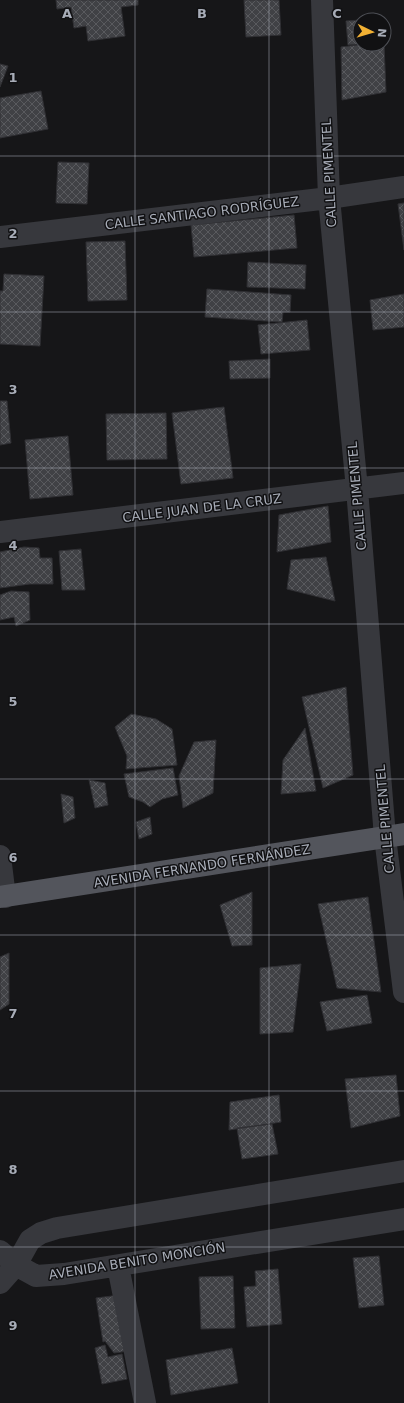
<svg xmlns="http://www.w3.org/2000/svg" width="404" height="1403" font-family="'DejaVu Sans',sans-serif">
<defs>
<pattern id="building-cross-hatch" width="8" height="8" patternUnits="userSpaceOnUse"><rect width="8" height="8" fill="#404145"/><path d="M0 0l8 8M0 8l8-8" fill="none" stroke="#595a5e"/></pattern>
</defs>
<rect width="100%" height="100%" fill="#161618"/>
<path fill="url(#building-cross-hatch)" stroke="#303034" d="M 56,0 L 138,0 L 138,5 L 121,7 L 125,36 L 88,41 L 86,26 L 74,28 L 71,7 L 57,9 Z
M 244,0 L 279,0 L 281,35 L 246,37 Z
M 376,19 L 376,20 L 360,20 L 360,44 L 348,45 L 346,21 Z
M 366,44 L 384,44 L 386,92 L 342,100 L 341,47 Z
M 0,64 L 8,66 L 0,87 Z
M 41,91 L 48,129 L 0,138 L 0,98 Z
M 58,162 L 89,163 L 87,204 L 56,203 Z
M 404,203 L 404,250 L 398,204 Z
M 294,215 L 297,248 L 194,257 L 191,225 Z
M 125,241 L 127,300 L 88,301 L 86,242 Z
M 248,262 L 306,265 L 305,289 L 247,287 Z
M 4,274 L 44,276 L 40,346 L 0,344 L 0,291 L 3,291 Z
M 207,289 L 291,295 L 290,312 L 283,312 L 282,322 L 205,317 Z
M 404,294 L 404,327 L 373,330 L 370,300 Z
M 307,320 L 310,350 L 261,354 L 258,325 Z
M 270,359 L 270,378 L 230,379 L 229,361 Z
M 0,401 L 7,401 L 11,443 L 0,445 Z
M 224,407 L 233,478 L 181,484 L 172,413 Z
M 166,413 L 167,459 L 107,460 L 106,414 Z
M 68,436 L 73,495 L 30,499 L 25,440 Z
M 328,506 L 331,542 L 277,552 L 279,515 Z
M 24,547 L 39,548 L 40,558 L 52,558 L 53,584 L 30,584 L 0,588 L 0,552 Z
M 81,549 L 85,590 L 62,590 L 59,551 Z
M 326,557 L 335,601 L 287,589 L 291,560 Z
M 11,591 L 29,592 L 30,620 L 16,626 L 14,617 L 0,620 L 0,595 Z
M 346,687 L 353,775 L 323,788 L 302,697 Z
M 131,714 L 156,719 L 172,729 L 177,765 L 126,769 L 127,756 L 115,727 Z
M 305,728 L 316,791 L 281,794 L 283,760 Z
M 216,740 L 213,793 L 183,808 L 179,776 L 194,742 Z
M 173,768 L 178,795 L 162,799 L 150,807 L 143,802 L 129,797 L 124,774 Z
M 89,780 L 105,783 L 108,805 L 95,808 Z
M 61,794 L 73,797 L 75,818 L 64,823 Z
M 150,817 L 152,834 L 139,839 L 136,822 Z
M 252,892 L 252,945 L 232,946 L 220,905 Z
M 368,897 L 381,992 L 337,988 L 318,904 Z
M 9,953 L 9,1004 L 0,1010 L 0,957 Z
M 301,964 L 293,1032 L 260,1034 L 260,968 Z
M 367,995 L 372,1023 L 327,1031 L 320,1002 Z
M 396,1075 L 400,1116 L 351,1128 L 345,1079 Z
M 279,1095 L 281,1122 L 229,1130 L 230,1102 Z
M 272,1124 L 278,1154 L 242,1159 L 237,1128 Z
M 379,1256 L 384,1305 L 359,1308 L 353,1258 Z
M 278,1269 L 282,1324 L 247,1327 L 244,1287 L 256,1286 L 255,1271 Z
M 233,1276 L 235,1328 L 201,1329 L 199,1277 Z
M 120,1295 L 128,1351 L 114,1353 L 105,1341 L 103,1342 L 96,1298 Z
M 105,1345 L 108,1357 L 122,1354 L 127,1379 L 102,1384 L 95,1348 Z
M 232,1348 L 238,1383 L 171,1395 L 166,1360 Z"/>
<g fill="none" stroke-linecap="round" stroke-linejoin="round">
<path stroke="#37383d" stroke-width="22" d="M 322,0 L 329,198 L 357,489 L 385,837 L 404,992
M 0,237 L 329,198 L 404,187
M 0,532 L 404,483
M 0,856 L 5,897
M 0,1251 L 16,1265 L 36,1276 L 64,1274 L 404,1219
M 118,1266 L 145,1403
M 0,1283 L 16,1265 L 30,1240 L 41,1233 L 57,1228 L 404,1171"/>
<path stroke="#53555c" stroke-width="22" d="M 0,897 L 404,834"/>
</g>
<path fill="none" stroke="#a8adb8" stroke-width="1" stroke-opacity="0.55" d="M 135,0 L 135,1403M 269,0 L 269,1403M 0,156 L 404,156M 0,312 L 404,312M 0,468 L 404,468M 0,624 L 404,624M 0,779 L 404,779M 0,935 L 404,935M 0,1091 L 404,1091M 0,1247 L 404,1247"/>
<g text-anchor="middle" dominant-baseline="central" stroke-width="3" stroke-linejoin="round" paint-order="stroke">
<g font-size="13" fill="#a8adb8" stroke="#111113">
<text transform="translate(329 173) rotate(-93)">CALLE PIMENTEL</text>
<text transform="translate(202 213) rotate(-7)">CALLE SANTIAGO RODRÍGUEZ</text>
<text transform="translate(357 496) rotate(-95)">CALLE PIMENTEL</text>
<text transform="translate(202 508) rotate(-7)">CALLE JUAN DE LA CRUZ</text>
<text transform="translate(385 819) rotate(-95)">CALLE PIMENTEL</text>
<text transform="translate(202 866) rotate(-9)">AVENIDA FERNANDO FERNÁNDEZ</text>
<text transform="translate(137 1261) rotate(-9)">AVENIDA BENITO MONCIÓN</text>
</g>
</g>
<g font-size="13" text-anchor="middle" font-weight="bold" fill="#a8adb8" stroke="#111113" stroke-width="3" stroke-linejoin="round" paint-order="stroke">
<text x="67" y="18">A</text>
<text x="202" y="18">B</text>
<text x="337" y="18">C</text>
<text x="13" y="82">1</text>
<text x="13" y="238">2</text>
<text x="13" y="394">3</text>
<text x="13" y="550">4</text>
<text x="13" y="706">5</text>
<text x="13" y="862">6</text>
<text x="13" y="1018">7</text>
<text x="13" y="1174">8</text>
<text x="13" y="1330">9</text>
</g>
<g transform="translate(372 32) rotate(95)"><circle r="19" fill="#111113" stroke="#4d4f55"/>
<path d="M0-3L7 15L0 10L-7 15Z" fill="#f2b134"/>
<text y="-6" font-size="11" font-weight="bold" text-anchor="middle" fill="#a8adb8">N</text>
</g>
</svg>
